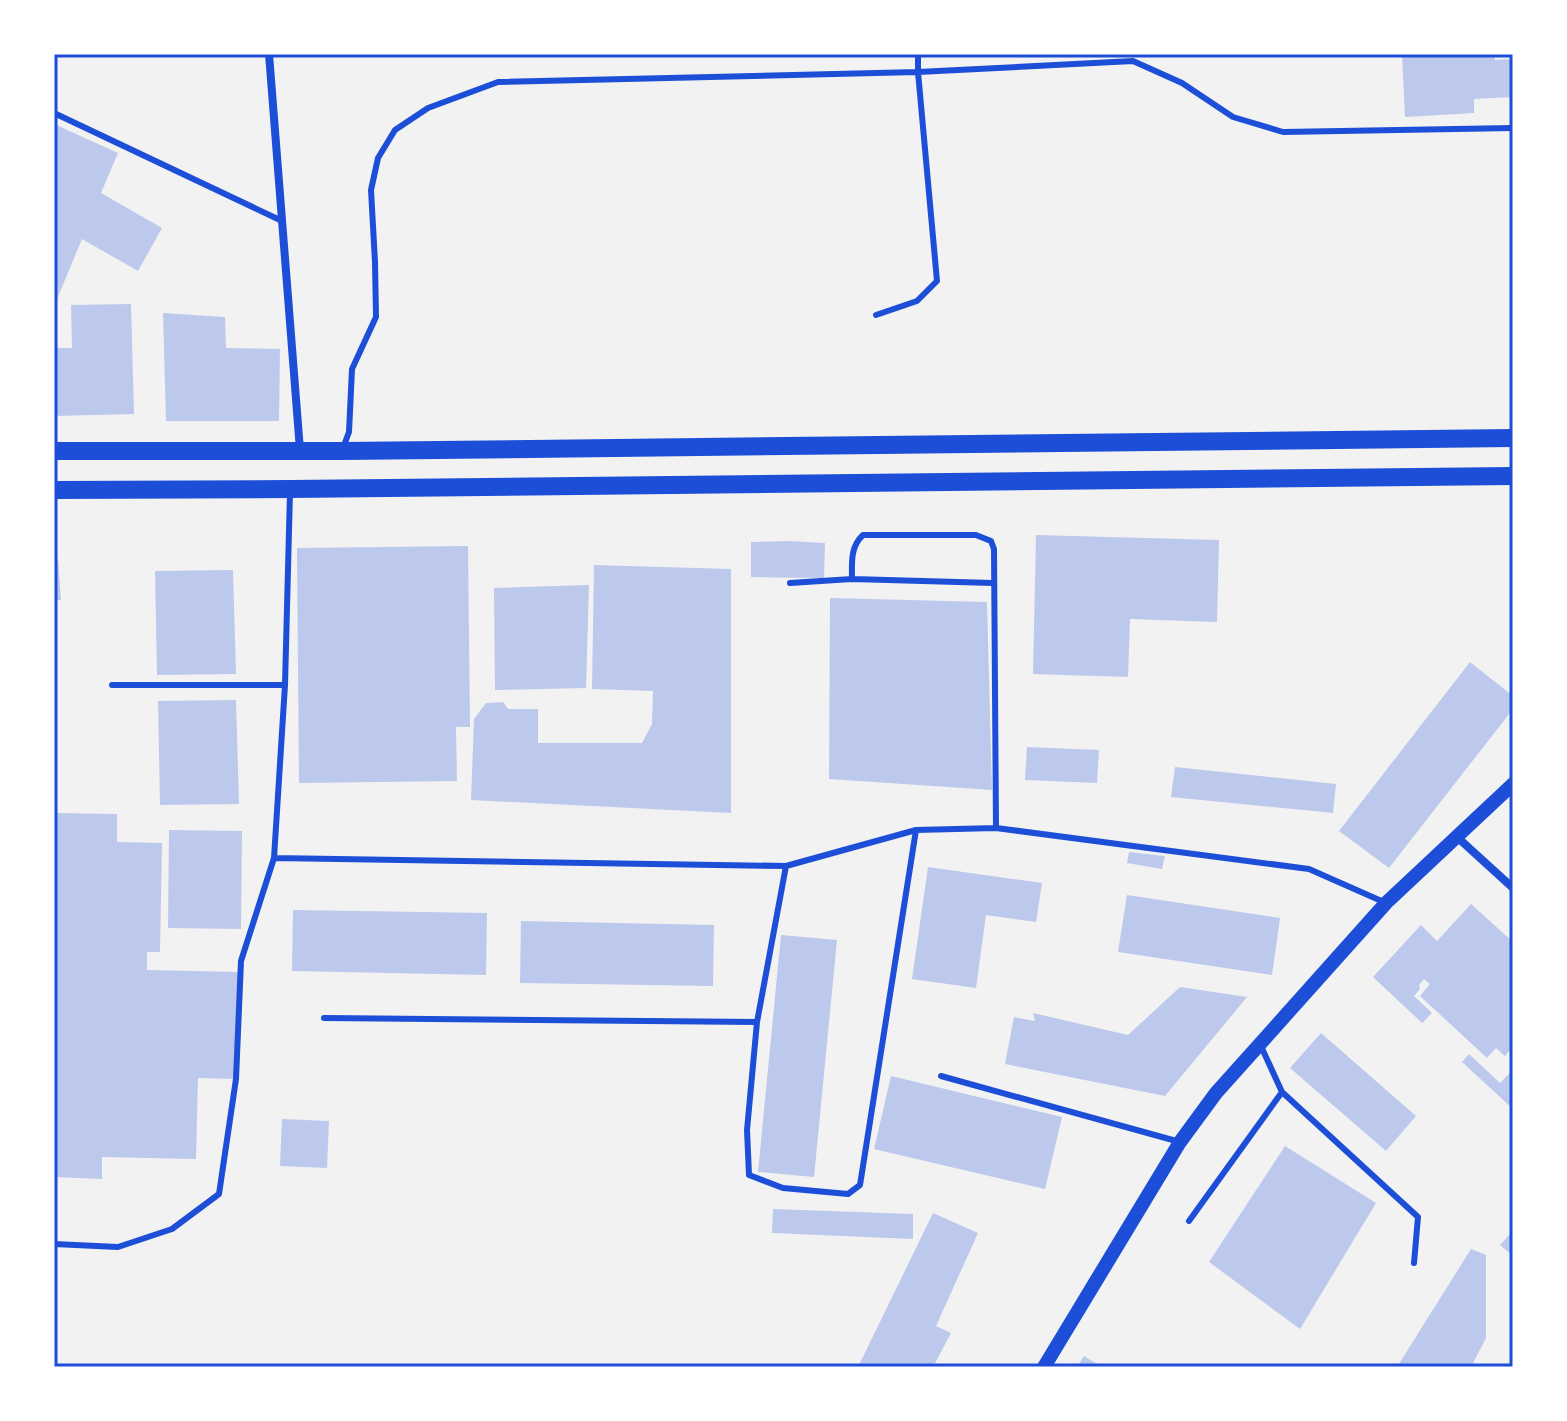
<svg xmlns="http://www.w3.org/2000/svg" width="1567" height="1421" font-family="Inter,sans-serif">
<rect width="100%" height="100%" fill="#f2f2f2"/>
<path fill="#bdc9ec" d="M 1402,54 L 1495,54 L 1495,60 L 1513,59 L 1513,97 L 1474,99 L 1474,113 L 1405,117 Z
M 54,124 L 118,153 L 101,193 L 162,228 L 138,271 L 82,239 L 57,299 L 54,299 Z
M 131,304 L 134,414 L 54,416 L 54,348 L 72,348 L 71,305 Z
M 163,313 L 225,317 L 226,348 L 280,349 L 279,421 L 166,421 Z
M 1036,535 L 1219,540 L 1217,622 L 1130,619 L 1128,677 L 1033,674 Z
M 789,541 L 825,543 L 824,578 L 751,577 L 751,542 Z
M 468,546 L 470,727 L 456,727 L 457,781 L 299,783 L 297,548 Z
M 54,559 L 58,559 L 61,600 L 54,600 Z
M 594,565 L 731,569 L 731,813 L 471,800 L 474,719 L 486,703 L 503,702 L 508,709 L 538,709 L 538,743 L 642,743 L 652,724 L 653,691 L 592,689 Z
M 233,570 L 236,674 L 157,675 L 155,571 Z
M 589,585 L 586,688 L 495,690 L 494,588 Z
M 830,598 L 987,602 L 992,790 L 829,779 Z
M 1470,662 L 1513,696 L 1513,709 L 1389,868 L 1339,831 Z
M 236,700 L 239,804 L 160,805 L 158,701 Z
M 1027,747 L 1099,750 L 1097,783 L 1025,780 Z
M 1175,767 L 1336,784 L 1333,813 L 1171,797 Z
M 54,813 L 117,814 L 117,842 L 162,843 L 160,952 L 147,952 L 147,970 L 239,972 L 236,1079 L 198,1078 L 196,1159 L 102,1157 L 102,1179 L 54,1177 Z
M 169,830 L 242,831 L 241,929 L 168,928 Z
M 1129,852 L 1165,856 L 1162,869 L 1127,863 Z
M 928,867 L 1042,883 L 1036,922 L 986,915 L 976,988 L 912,979 Z
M 1127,895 L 1280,918 L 1272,975 L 1118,952 Z
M 1471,904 L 1513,942 L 1513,1047 L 1505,1056 L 1496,1048 L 1487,1058 L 1420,996 L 1430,984 L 1424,979 L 1419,985 L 1420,989 L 1414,996 L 1432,1013 L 1422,1023 L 1373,977 L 1421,925 L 1437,941 Z
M 293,910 L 487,913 L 486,975 L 292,971 Z
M 521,921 L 714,925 L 713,986 L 520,983 Z
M 781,935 L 837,940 L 814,1177 L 758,1172 Z
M 1180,987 L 1247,997 L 1165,1096 L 1005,1064 L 1014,1017 L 1035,1021 L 1033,1013 L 1128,1035 Z
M 1321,1033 L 1416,1116 L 1386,1151 L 1290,1068 Z
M 1469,1054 L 1500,1083 L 1513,1070 L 1513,1109 L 1462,1062 Z
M 891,1076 L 1062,1117 L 1045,1189 L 874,1149 Z
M 282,1119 L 329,1121 L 327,1168 L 280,1166 Z
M 1285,1146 L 1376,1203 L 1300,1329 L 1209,1262 Z
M 773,1209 L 913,1214 L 913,1239 L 772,1233 Z
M 933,1213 L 978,1233 L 936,1326 L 951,1333 L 933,1367 L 858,1367 Z
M 1513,1231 L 1513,1256 L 1500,1245 Z
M 1471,1249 L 1486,1255 L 1486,1338 L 1471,1367 L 1397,1367 Z
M 1084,1356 L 1102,1367 L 1077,1367 Z"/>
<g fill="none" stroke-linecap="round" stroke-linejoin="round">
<path stroke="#1d4ed8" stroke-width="6" d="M 54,113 L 282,221
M 876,315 L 917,301 L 937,281 L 918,72 L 918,54
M 343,448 L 349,432 L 352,369 L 376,317 L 375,262 L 371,190 L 378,158 L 395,130 L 428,108 L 498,82 L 918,72 L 1133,61 L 1182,83 L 1233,117 L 1283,132 L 1513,128
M 852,579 C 852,563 850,547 863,535 L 976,535 L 991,541 L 994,549 L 996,828
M 790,583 L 852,579 L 993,583
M 112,685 L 285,685
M 274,858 L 786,866 L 916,830 L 996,828 L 1309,869 L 1386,903
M 786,866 L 757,1022 L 747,1130 L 749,1175 L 783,1188 L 848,1194 L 860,1185 L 916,830
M 324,1018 L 757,1022
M 1260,1044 L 1282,1092 L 1418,1217 L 1414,1263
M 941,1076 L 1180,1142
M 1189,1221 L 1282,1092
M 54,1244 L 118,1247 L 172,1229 L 219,1194 L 236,1079 L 241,961 L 274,858 L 285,685 L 290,492"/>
<path stroke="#1d4ed8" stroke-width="8" d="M 269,54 L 300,450
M 1457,837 L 1513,888"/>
<path stroke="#1d4ed8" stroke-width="14" d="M 1044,1367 L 1180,1142 L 1216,1093 L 1386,903 L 1513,784"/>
<path stroke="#1d4ed8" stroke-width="18" d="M 54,451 L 342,451 L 1513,438
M 54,490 L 290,489 L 1513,476"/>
</g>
<rect width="1567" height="1421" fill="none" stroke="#ffffff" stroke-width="112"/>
<rect x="56" y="56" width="1455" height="1309" fill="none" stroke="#1d4ed8" stroke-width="3"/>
</svg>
